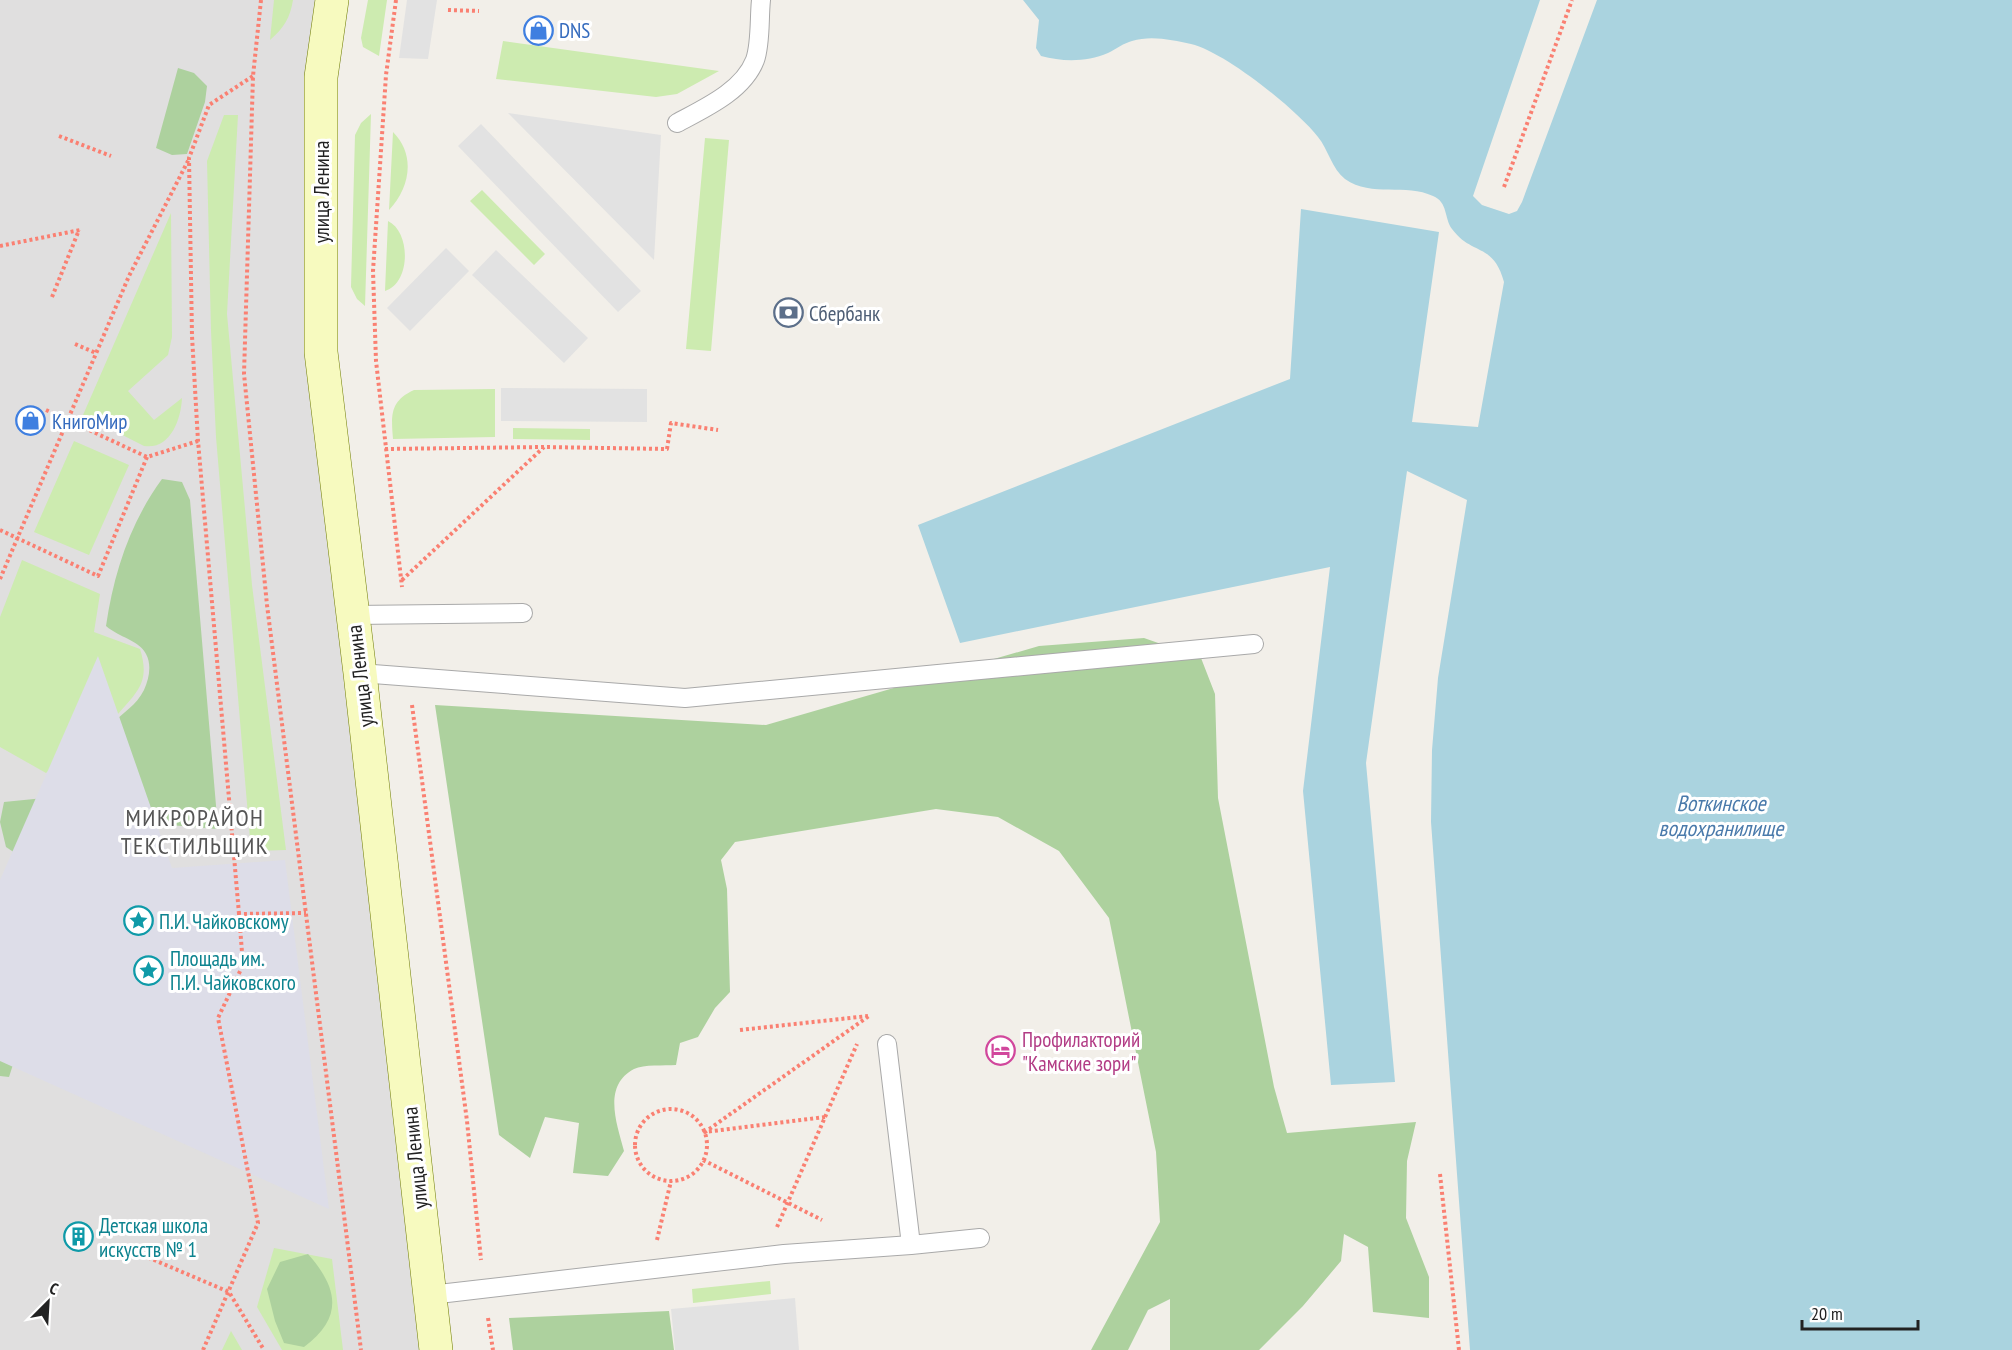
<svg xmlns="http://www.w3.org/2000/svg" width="2012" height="1350" font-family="'PT Sans Narrow',sans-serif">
<rect width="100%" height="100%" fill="#f2efe9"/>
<path fill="#e0dfdf" d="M 0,0 L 332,0 L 321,352 L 436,1350 L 0,1350 Z"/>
<path fill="#cdebb0" d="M 274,0 L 293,0 C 290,18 284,28 270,40 Z
M 368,0 L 387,0 L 379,56 L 363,47 L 361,38 Z
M 503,41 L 719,71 L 677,94 L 656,97 L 496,79 Z
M 371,114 L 365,306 L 357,299 L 351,287 L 355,135 L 361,123 Z
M 224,115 L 238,115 L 227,314 L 252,585 L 286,850 L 251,851 L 216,437 L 211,331 L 207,161 Z
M 393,132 C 416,155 410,188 389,210 Z
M 705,138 L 729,140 L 711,351 L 686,349 Z
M 482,190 L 545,254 L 534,265 L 470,201 Z
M 171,213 L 172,337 L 168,355 L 128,391 L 154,420 L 182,398 C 181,420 170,450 144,446 L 83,415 Z
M 388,221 C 411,232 411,283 385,291 Z
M 495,389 L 495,437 L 393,439 C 391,415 390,401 414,390 Z
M 513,428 L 590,429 L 590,440 L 513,439 Z
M 74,441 L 129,465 L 89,555 L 34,532 Z
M 22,560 L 100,594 L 94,632 L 140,649 C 150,681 139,690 118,714 L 91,713 L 78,745 L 46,773 L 0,747 L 0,617 Z
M 274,1248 L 332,1259 L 343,1350 L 282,1350 L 257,1307 Z
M 770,1281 L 771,1294 L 693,1303 L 692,1289 Z
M 231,1331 L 242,1350 L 222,1350 Z"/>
<path fill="#add19e" d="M 178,68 L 194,73 L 207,86 L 205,102 L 187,154 L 172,155 L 156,148 Z
M 162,479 L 182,482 L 190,500 L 218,829 L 157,824 L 121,830 L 19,1046 L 9,1077 L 0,1076 L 0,921 L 30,863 L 6,847 L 0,822 L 4,802 L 54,797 C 73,773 92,747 112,724 C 123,712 136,706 144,690 C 149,679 152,665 146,654 C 139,640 120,638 106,626 C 114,572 130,523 162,479 Z
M 1144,638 L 1201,658 L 1215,694 L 1218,798 L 1274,1087 L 1287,1133 L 1416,1122 L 1407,1161 L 1406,1218 L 1429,1277 L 1429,1318 L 1373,1312 L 1368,1247 L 1344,1234 L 1341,1261 L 1303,1306 L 1259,1350 L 1170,1350 L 1170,1299 L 1148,1310 L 1128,1350 L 1091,1350 L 1160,1222 L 1156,1152 L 1109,918 L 1059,851 L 998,817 L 936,809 L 735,842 L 721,860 L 727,889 L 730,992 L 715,1008 L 698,1037 L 680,1043 L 676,1065 C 664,1066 644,1064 634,1069 C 602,1086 617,1124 624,1151 L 608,1176 L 573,1173 L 579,1123 L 545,1117 L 530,1158 L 499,1135 L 435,705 L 766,725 L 1039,646 Z
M 308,1254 C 338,1288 344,1317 304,1347 L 284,1343 L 275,1321 L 267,1289 L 280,1262 Z
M 669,1311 L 674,1350 L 513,1350 L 509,1318 Z"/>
<path fill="#e2e2e2" d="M 407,0 L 437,0 L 428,59 L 399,58 Z
M 508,113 L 661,135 L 654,260 Z
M 481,124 L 641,291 L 618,312 L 458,146 Z
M 446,248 L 469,271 L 410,331 L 387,308 Z
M 496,250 L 588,338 L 564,363 L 472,275 Z
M 501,388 L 647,389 L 647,422 L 501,421 Z
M 795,1298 L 799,1350 L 675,1350 L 671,1309 Z"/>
<path fill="#dddde8" d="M 98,656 L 172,868 L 285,860 L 329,1209 L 0,1061 L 0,880 Z"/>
<path fill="#aad3df" d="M 1023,0 L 1540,0 L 1473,196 L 1482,205 L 1509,214 L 1517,211 L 1522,202 L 1597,0 L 2012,0 L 2012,1350 L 1470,1350 L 1431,822 L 1432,750 L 1438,678 L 1467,500 L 1407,471 L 1366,763 L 1395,1082 L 1331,1085 L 1303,791 L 1330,567 L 960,643 L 918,525 L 1290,379 L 1301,209 L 1439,232 L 1412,422 L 1478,427 L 1504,282 C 1493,242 1472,256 1452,229 C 1444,218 1448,202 1433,196 C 1406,183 1372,198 1345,179 C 1332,169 1328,149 1318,137 C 1296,109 1225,52 1191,44 C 1173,40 1151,35 1132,41 C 1124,43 1116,49 1108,53 C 1087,62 1063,62 1041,56 L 1036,48 L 1039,20 Z"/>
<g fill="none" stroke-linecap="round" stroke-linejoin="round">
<defs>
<path id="lane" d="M 677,123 C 705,108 743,91 755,60 C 761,43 759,18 761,0
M 353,615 L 523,613
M 360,673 L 685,698 L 1254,644
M 911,1245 L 980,1238
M 430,1295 L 784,1254 L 911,1245 L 887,1044"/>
<path id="secondary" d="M 332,0 L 321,77 L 321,352 L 360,673 L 436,1350"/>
</defs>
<use href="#lane" stroke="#a9a9a9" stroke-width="20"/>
<use href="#secondary" stroke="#707d05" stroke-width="34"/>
<path stroke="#fa8072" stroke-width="4" stroke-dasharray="3 3" stroke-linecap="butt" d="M 261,0 L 253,76 L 244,374 L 267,605 L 361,1350
M 396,0 L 386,75 L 373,271 L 376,361 L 402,587
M 448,10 L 479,11
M 59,136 L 111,156
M 1504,187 L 1572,0
M 0,246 L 80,230
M 52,297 L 79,230
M 75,344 L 96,353
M 46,410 L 147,457 L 198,441
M 385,449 L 544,447 L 667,449 L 671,423 L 718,430
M 0,530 L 98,576 L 147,457
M 0,579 L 129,276 L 189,159
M 402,580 L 544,447
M 412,705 L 467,1121 L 481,1260
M 239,914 L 198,441 L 192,336 L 189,158 L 209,105 L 253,76
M 740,1030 L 868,1016
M635 1145a36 36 0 1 1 72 0a36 36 0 1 1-72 0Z
M 825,1117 L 705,1132 L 869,1016
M 703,1160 L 822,1220
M 1440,1174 L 1459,1350
M 777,1227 L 857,1044
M 657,1240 L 671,1181
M 126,1248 L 229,1292 L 264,1350
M 488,1318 L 493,1350
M 203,1350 L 258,1223 L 218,1018 L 243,965 L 239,914 L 306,913"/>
<use href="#lane" stroke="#fff" stroke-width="18"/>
<use href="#secondary" stroke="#f7fabf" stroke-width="33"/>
</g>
<defs>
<symbol id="shop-ring" viewBox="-11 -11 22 22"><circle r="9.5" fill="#fff" stroke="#3f7fe0" stroke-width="1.5"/><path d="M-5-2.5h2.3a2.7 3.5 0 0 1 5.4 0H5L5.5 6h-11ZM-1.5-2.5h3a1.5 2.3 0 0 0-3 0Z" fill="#3f7fe0"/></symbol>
<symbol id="bank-ring" viewBox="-11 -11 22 22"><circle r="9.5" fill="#fff" stroke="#5c6f8a" stroke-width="1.5"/><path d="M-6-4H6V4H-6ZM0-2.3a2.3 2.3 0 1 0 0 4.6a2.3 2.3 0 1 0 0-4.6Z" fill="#5c6f8a"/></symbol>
<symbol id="sight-ring" viewBox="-11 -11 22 22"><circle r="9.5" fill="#fff" stroke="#0f9aa8" stroke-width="1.5"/><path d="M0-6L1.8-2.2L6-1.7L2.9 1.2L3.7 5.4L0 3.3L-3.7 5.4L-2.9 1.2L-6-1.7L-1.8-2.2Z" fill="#0f9aa8"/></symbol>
<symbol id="hotel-ring" viewBox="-11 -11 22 22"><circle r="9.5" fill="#fff" stroke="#d1479c" stroke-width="1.5"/><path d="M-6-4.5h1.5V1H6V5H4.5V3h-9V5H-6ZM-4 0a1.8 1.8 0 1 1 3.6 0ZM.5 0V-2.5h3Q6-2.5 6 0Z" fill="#d1479c"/></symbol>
<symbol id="building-ring" viewBox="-11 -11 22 22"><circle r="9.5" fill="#fff" stroke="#0f9aa8" stroke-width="1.5"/><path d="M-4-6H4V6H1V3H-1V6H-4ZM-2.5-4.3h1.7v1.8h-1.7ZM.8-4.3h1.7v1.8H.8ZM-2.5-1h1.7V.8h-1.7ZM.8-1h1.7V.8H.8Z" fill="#0f9aa8"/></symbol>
</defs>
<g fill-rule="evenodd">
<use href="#shop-ring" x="522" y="14" width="33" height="33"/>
<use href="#bank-ring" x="772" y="296" width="33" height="33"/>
<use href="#shop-ring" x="14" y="404" width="33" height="33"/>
<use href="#sight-ring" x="122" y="904" width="33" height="33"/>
<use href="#sight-ring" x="132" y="954" width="33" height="33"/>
<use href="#hotel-ring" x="984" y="1034" width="33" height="33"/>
<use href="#building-ring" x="62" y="1220" width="33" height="33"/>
</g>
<g text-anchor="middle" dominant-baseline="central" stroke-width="6" stroke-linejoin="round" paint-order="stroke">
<g font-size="21" fill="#366cbe" stroke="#fff" text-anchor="start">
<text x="559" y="30">DNS</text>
<text x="52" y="421">КнигоМир</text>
</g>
<g font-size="21" fill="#222" stroke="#fff">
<text transform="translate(321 192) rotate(-90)">улица Ленина</text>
<text transform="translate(360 676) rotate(-97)">улица Ленина</text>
<text transform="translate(415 1158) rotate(-96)">улица Ленина</text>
</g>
<g font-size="21" fill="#4e5e75" stroke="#fff" text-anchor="start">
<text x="809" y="313">Сбербанк</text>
</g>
<g font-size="21" fill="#0d838f" stroke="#fff" text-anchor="start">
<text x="159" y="921">П.И. Чайковскому</text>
<text x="170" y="958">Площадь им.<tspan x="170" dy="24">П.И. Чайковского</tspan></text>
<text x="99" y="1225">Детская школа<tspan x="99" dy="24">искусств № 1</tspan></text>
</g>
<g font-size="21" fill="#b23c85" stroke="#fff" text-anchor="start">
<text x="1022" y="1039">Профилакторий<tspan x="1022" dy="24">"Камские зори"</tspan></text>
</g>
<g font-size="22" font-style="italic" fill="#4a7aab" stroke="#fff">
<text x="1721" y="803">Воткинское<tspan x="1721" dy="25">водохранилище</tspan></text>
</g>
<g font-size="24" letter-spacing="1.5" fill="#555" stroke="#fff">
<text x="195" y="817">МИКРОРАЙОН<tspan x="195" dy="28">ТЕКСТИЛЬЩИК</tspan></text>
</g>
</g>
<g transform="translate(48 1302) rotate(24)" stroke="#ffffff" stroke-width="4.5" paint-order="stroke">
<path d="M0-4.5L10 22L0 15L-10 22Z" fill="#222222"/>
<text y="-9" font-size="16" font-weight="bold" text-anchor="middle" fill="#222222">С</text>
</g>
<path d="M1802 1320v9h116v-9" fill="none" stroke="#222222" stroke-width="3"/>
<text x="1811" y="1320" font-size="18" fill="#222222" stroke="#ffffff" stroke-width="4.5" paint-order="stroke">20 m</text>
</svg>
